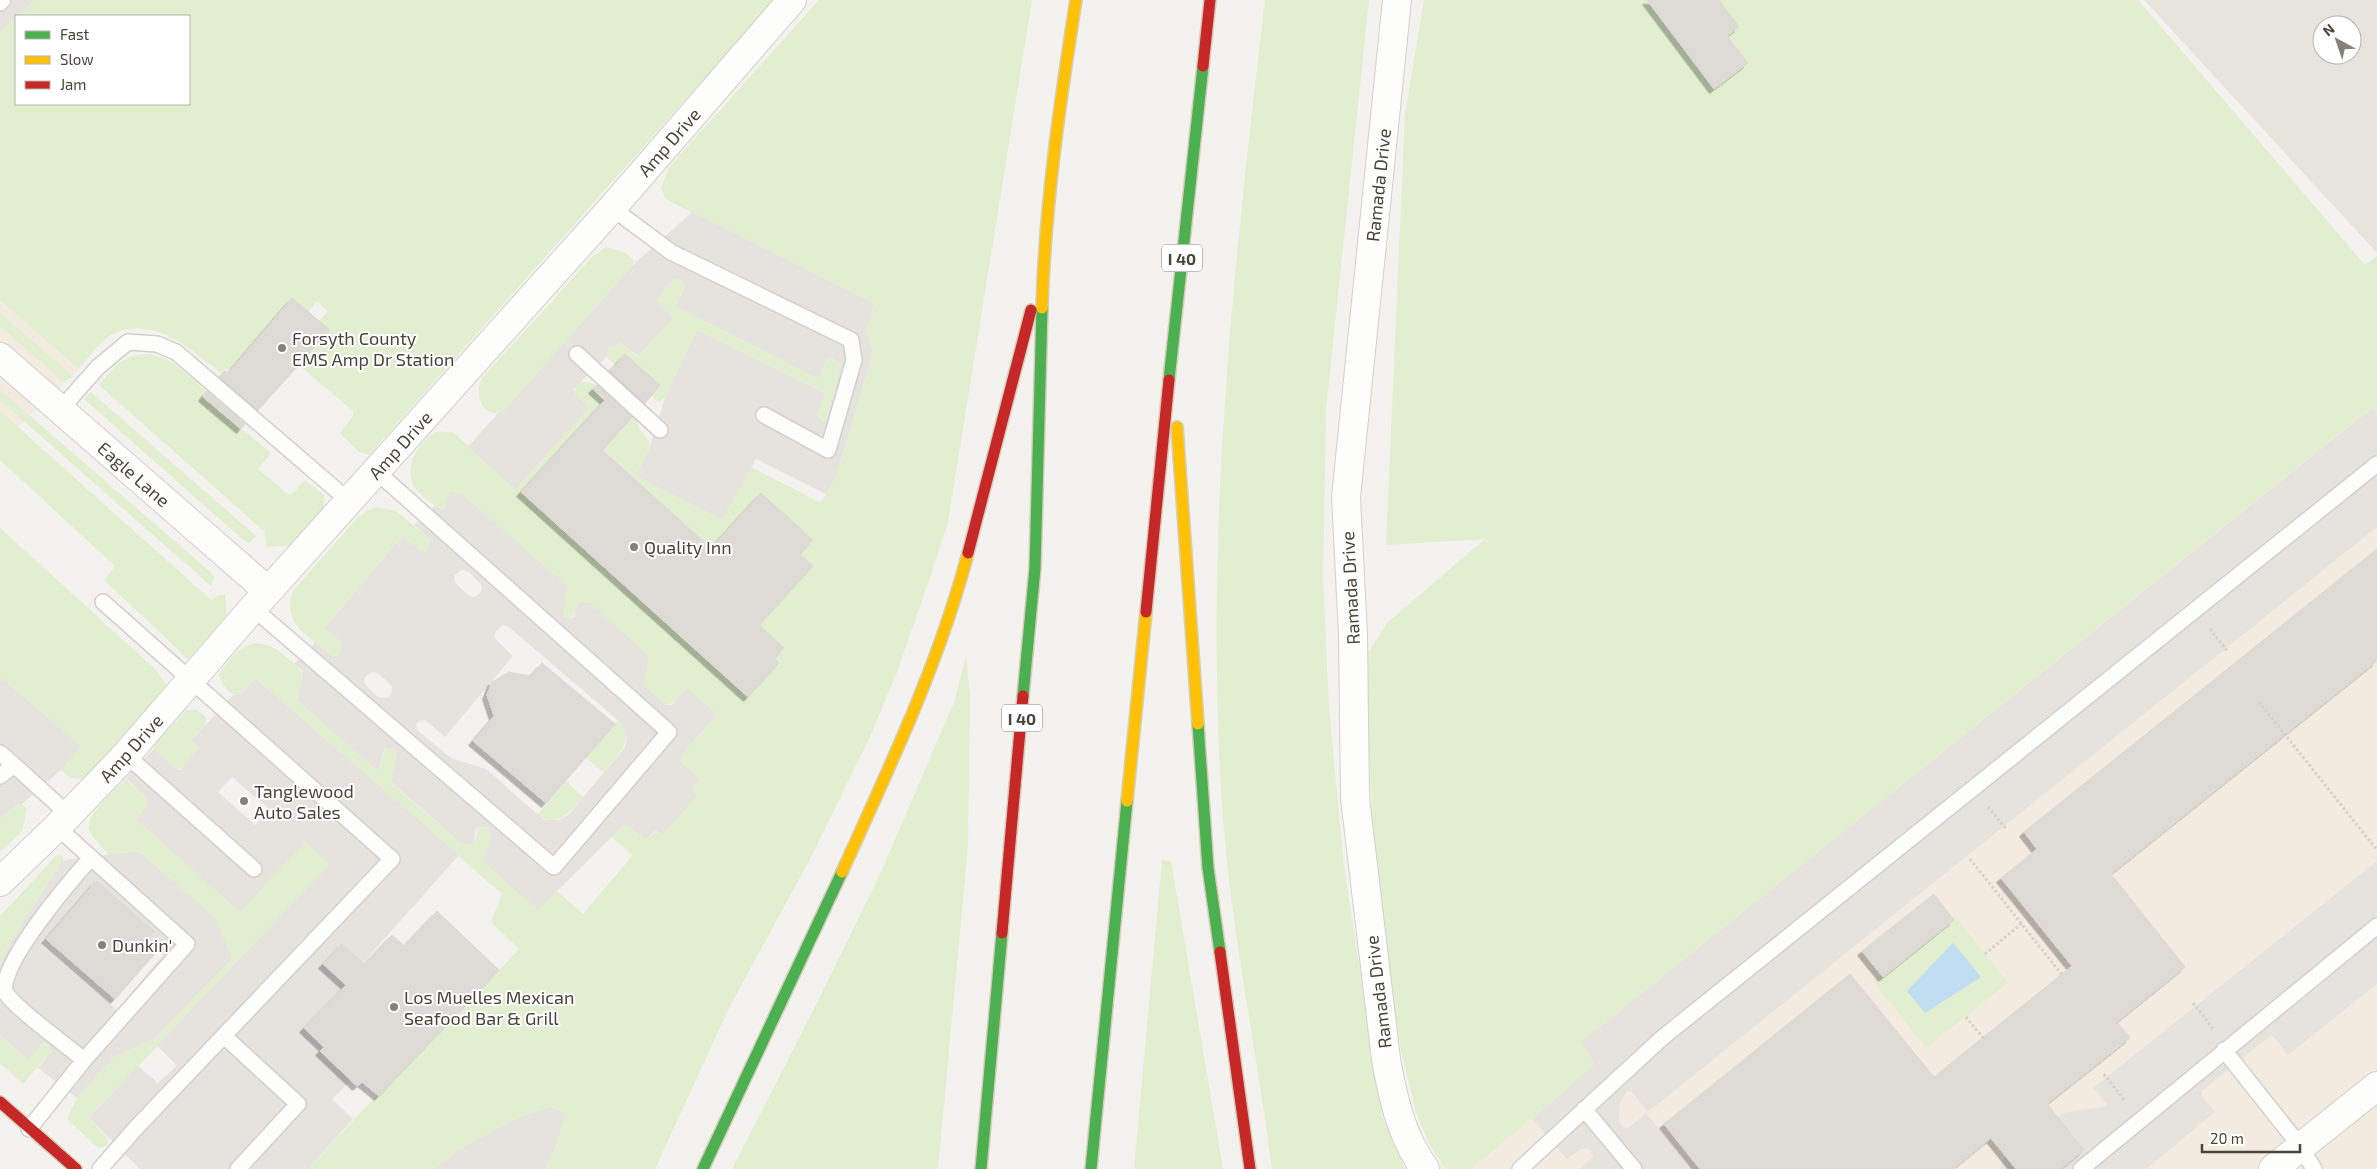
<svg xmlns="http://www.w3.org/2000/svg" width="2377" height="1169" font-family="'Exo 2',sans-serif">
<defs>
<filter id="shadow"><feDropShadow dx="-4.5" dy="4.5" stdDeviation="0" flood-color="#0004"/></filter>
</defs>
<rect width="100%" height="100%" fill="#f4f2ee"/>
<path fill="#e7e4dc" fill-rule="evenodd" d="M 2144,0 L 2377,0 L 2377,253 ZM 2322,25 L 2352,25 L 2352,55 L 2322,55 Z"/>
<path fill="#f3ebdf" d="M 0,289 L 79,369 L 0,443 Z
M 2377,382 L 2377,1169 L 1438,1169 L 1444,1153 Z"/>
<path fill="#e1eecf" d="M 35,0 L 774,0 L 369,455 L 359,452 L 340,433 L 353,416 L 353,411 L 300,366 L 330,331 L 319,321 L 328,311 L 317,301 L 308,312 L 292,298 L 231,369 L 225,370 L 222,374 C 192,350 152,313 111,335 C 98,343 88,358 79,369 L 0,300 L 0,32 L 16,17 L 16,104 L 189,104 L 189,16 L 17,16 Z
M 819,0 L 1032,0 L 948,522 L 934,566 L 897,672 L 869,739 L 811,857 L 730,1006 L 655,1169 L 545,1169 L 557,1143 L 515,1119 L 467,1145 L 433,1169 L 308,1169 L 377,1095 L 379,1096 L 519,949 L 491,922 L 502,894 L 255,678 L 241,694 L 236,695 C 228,693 220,682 219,673 C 238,647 256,631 285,656 C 292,662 301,667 303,676 L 378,771 L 386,748 L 394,749 L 397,753 L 391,783 L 462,844 L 473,844 L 479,827 L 486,826 L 490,831 L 491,839 L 538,910 L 557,891 L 583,914 L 633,855 L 611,837 L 625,824 L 646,840 L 697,796 L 690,790 L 679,761 L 687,688 C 681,695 676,704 665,705 L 642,685 L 577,612 L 569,619 L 563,616 L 447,503 L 445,508 L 441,509 C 433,505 419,495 414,486 C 404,469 417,442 435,433 C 441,430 447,432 454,433 L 515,488 L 589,408 L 575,394 L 576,384 L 581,381 L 597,385 L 593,389 L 605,400 L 521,492 L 748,697 L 779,663 L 774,658 L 784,648 L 759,625 L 812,567 L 800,555 L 813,540 L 761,493 L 695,566 L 697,535 L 598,446 L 616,410 L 628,421 L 634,415 L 640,430 L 650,442 L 648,452 L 721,519 L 751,467 L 821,503 L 836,477 L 873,353 L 866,330 L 875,304 L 673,203 L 666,199 L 661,188 L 669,167 Z
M 1265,0 L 1369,0 L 1326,410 L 1323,576 L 1329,708 L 1344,865 L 1382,1115 L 1405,1169 L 1272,1169 C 1257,1052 1232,936 1223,818 C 1203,545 1233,271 1265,0 Z
M 1424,0 L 2138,0 L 2365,265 L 2377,256 L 2377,414 L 2371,408 L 1581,1042 L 1594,1062 L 1593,1067 L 1471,1169 L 1446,1169 L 1429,1144 L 1416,1112 L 1401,1051 L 1376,887 L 1364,659 L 1388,622 L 1485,539 L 1386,545 L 1405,114 Z
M 606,247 L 626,253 L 634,261 L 632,266 L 505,411 C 482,420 474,395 482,378 L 592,257 Z
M 678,279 L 683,282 L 685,287 L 675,306 L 818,377 L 827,359 L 832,357 L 841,365 L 827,419 L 823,422 L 817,415 L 825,393 L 697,330 L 665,398 L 658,402 L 606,357 L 610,347 L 621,343 L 637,356 L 672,318 L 656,301 L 672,280 Z
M 0,313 L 74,377 L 62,381 L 0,326 Z
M 148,354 C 172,357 189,376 207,392 L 203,397 L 271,453 L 258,469 L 290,496 L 305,480 L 324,495 L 324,509 L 292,545 L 267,547 L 264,531 L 99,385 C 115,366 122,355 148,354 Z
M 0,390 L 208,570 L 215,577 L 211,586 L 0,400 Z
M 91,392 L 256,536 L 249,543 L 241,538 L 84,399 Z
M 0,411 L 211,600 L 219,595 L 225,594 L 227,617 L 188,659 L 104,580 L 115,566 L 0,460 Z
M 377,507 L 396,511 L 430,540 L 427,551 L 421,553 L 401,537 L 326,627 L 342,643 L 340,652 L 336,656 L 331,655 C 310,637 280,622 293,591 L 357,518 L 367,511 Z
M 0,528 L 156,670 L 168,687 L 84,779 L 71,778 L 61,770 L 80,746 L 0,677 Z
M 966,657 L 970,696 L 968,847 L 938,1169 L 732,1169 L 817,1003 L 881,872 L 954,702 Z
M 187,710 L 197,710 L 206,717 L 206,724 L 191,741 L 199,748 L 183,767 L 177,770 L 154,748 L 156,743 Z
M 618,720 C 638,738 616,757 603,772 L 586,758 Z
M 126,779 L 148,799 L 148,806 L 136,819 L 305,841 L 331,864 L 89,1118 L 107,1138 L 108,1142 L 106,1146 L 98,1148 L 67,1119 L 77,1098 L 114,1057 L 154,1039 L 232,959 L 139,851 L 109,855 C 102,847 93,839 89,829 C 85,815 117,788 126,779 Z
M 566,781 L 583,797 C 570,812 557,829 537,815 Z
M 17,804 L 22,804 L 27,809 L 22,831 L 0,852 L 0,819 Z
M 57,855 L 63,856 L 63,860 L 11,941 L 0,963 L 0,916 Z
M 1162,860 L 1171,861 L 1223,1169 L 1134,1169 Z
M 1955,916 L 2008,983 L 1926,1048 L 1873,981 Z
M 0,1035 L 28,1060 L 43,1043 L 50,1047 L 52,1051 L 23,1084 L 0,1063 Z"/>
<path fill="#e6e3df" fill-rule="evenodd" d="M 0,0 L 35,0 L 0,32 Z
M 692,212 L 875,304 L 866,330 L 873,353 L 836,477 L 826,494 L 756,459 L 722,519 L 636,476 L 648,452 L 665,398 L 697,330 L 825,393 L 817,415 L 823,422 L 827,419 L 841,365 L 832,357 L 827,359 L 818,378 L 675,306 L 685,287 L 683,282 L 678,279 L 672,280 L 656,301 L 673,318 L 638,356 L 621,343 L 610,347 L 606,357 L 574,389 L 575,394 L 589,408 L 515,489 L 468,447 L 498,413 L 505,410 L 632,266 Z
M 2372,408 L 2377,414 L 2377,527 L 1648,1112 L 1631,1091 L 1627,1091 L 1620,1104 L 1619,1120 L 1622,1125 L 1625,1128 L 1630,1127 L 1646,1113 L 1691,1169 L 1580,1169 L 1592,1158 L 1593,1154 L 1588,1148 L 1581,1149 L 1567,1159 L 1532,1119 L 1593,1066 L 1594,1062 L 1581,1042 Z
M 450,491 L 463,495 L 567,586 L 563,616 L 569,619 L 574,617 L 579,603 L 590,603 L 649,656 L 643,685 L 665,705 L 671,705 L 677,700 L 687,688 L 717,714 L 681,755 L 679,761 L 700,779 L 691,790 L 697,796 L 662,835 L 656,830 L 646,840 L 625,824 L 538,910 L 483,862 L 491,839 L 490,831 L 486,827 L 479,827 L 476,830 L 473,844 L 462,844 L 391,782 L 397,753 L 394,749 L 385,748 L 378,771 L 297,700 L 303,676 L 302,670 L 294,664 L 315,642 L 331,655 L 336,656 L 340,652 L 342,643 L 325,628 L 402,536 L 421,552 L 427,551 L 430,540 L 414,525 L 435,506 L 441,509 L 445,508 ZM 462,570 L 469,572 L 481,584 L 482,590 L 478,595 L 472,597 L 467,594 L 454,581 L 455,575 ZM 503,625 L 509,627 L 622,724 L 627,737 L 625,747 L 569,814 L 559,820 L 544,820 L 486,769 L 451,758 L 417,730 L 416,725 L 419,721 L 425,720 L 445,737 L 513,656 L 495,638 L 495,632 ZM 372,672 L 379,674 L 392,686 L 392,692 L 389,697 L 383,698 L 377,696 L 364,683 L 365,677 Z
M 0,677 L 81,746 L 61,770 L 22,804 L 17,804 L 0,819 Z
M 255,678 L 459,855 L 363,963 L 342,944 L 324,964 L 346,985 L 304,1028 L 324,1047 L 351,1080 L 332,1099 L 353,1119 L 308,1169 L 140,1169 L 89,1118 L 138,1066 L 158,1083 L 177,1066 L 157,1046 L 330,864 L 305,842 L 240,912 L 136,819 L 147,806 L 148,799 L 126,778 L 154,748 L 177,770 L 180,770 L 199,748 L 191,741 L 233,695 L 241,694 ZM 232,777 L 269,809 L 255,825 L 218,792 Z
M 138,851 L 215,918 L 232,959 L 154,1039 L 114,1057 L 77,1098 L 38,1068 L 52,1051 L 47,1044 L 43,1043 L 28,1060 L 0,1035 L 0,963 L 11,941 L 63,860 ZM 96,881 L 154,931 L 147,940 L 163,955 L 117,1010 L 41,945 Z
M 2377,861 L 2377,984 L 2288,1055 L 2273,1036 L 2270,1036 L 2202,1091 L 2202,1096 L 2215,1112 L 2146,1169 L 1999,1169 L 2002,1161 L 2062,1113 L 2106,1106 L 2107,1104 L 2093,1088 Z
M 550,1107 L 565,1113 L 557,1143 L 545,1169 L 433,1169 L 467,1145 L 515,1119 Z"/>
<path fill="#c0ddf1" d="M 1953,943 L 1981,977 L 1925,1013 L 1907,991 Z"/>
<path fill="#dedbd6" stroke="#dcd9d4" filter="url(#shadow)" d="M 1647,0 L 1719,0 L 1739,27 L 1727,36 L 1748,63 L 1714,89 Z
M 292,298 L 330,330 L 258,410 L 219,377 L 225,371 L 228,373 Z
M 625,354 L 660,385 L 645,403 L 610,371 Z
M 597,385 L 632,417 L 602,450 L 711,548 L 761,493 L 813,540 L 800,555 L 813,566 L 759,625 L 784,648 L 774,658 L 779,663 L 748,697 L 521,492 L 605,400 L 593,389 Z
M 207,391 L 245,424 L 241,429 L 203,397 Z
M 2377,549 L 2377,661 L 2111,874 L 2185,967 L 2117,1022 L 2130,1038 L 2047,1104 L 2084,1150 L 2061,1169 L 2016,1169 L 1991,1138 L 1953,1169 L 1700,1169 L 1664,1124 L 1850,974 L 1934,1077 L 2072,966 L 2001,878 L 2037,849 L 2024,832 Z
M 542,663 L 615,724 L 546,803 L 473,741 L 494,716 L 487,695 L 492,682 L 509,672 L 530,676 Z
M 96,881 L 154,931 L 147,940 L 158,950 L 115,999 L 46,939 Z
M 1934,894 L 1954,920 L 1883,977 L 1862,951 Z
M 437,911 L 499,970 L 379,1096 L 362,1082 L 357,1086 L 320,1051 L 324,1047 L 304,1028 L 346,985 L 323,964 L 342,944 L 364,964 L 392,935 L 404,946 Z"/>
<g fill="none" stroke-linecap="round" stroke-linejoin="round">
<defs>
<path id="lane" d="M 0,3 L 3,0
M 612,208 L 671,252 L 851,340 L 854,360 L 828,450 L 764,415
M 577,354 L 660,430
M 60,410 L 98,367 L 128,342 L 157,344 L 176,352 L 349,501
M 253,608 L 554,867 L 669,732 L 376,471
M 0,753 L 14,765 L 0,776
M 126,755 L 254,869
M 14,765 L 69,815
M 224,1036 L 298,1104 L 238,1169
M 2224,1050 L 2300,1146 L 2314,1169
M 84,1060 C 64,1043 18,1011 5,992 C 0,962 72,879 91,858
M 1584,1109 L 1634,1169
M 29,1129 L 84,1060 L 187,944 L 57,827
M 100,1169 L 135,1129 L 392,859 L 103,602
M 1520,1169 L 1662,1038 L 2377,464
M 2081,1169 L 2377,926"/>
<path id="street" d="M 1397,0 L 1346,497 L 1353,635 L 1355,798 L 1386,1059 C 1393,1098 1401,1136 1425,1169
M 0,357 L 268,591
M 0,882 L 57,827 L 126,755 L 253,608 L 612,208 L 792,0
M 2273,1169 L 2377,1086"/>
<path id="fast" d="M 1169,380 L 1203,66
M 1023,696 L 1035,568 L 1042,308
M 1198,724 L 1208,868 L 1220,952
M 703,1169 L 842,872
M 981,1169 L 1002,933
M 1091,1169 L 1127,801"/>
<path id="slow" d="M 1042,308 C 1045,205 1060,102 1076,0
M 1177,427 L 1198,724
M 1127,801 L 1146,612
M 842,872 C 889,768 939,664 968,553"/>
<path id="jam" d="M 1203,66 L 1210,0
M 968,553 L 1031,310
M 1146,612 L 1169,380
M 1002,933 L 1023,696
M 1220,952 L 1250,1169
M 0,1102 L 76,1169"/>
</defs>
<use href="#lane" stroke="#d2d0cb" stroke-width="18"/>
<use href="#street" stroke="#d2d0cb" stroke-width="30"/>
<use href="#fast" stroke="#d6cebb" stroke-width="14"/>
<use href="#slow" stroke="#d6cebb" stroke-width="14"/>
<use href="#jam" stroke="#d6cebb" stroke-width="14"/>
<path stroke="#d3d2cc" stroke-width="3" stroke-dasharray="2.5 2.5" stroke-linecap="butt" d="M 2210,629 L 2228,652
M 2259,702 L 2377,850
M 1988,807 L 2007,830
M 1970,859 L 2062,975
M 1985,954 L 2021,924
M 2193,1003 L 2214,1030
M 1966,1017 L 1983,1038
M 2104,1074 L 2125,1101"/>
<use href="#lane" stroke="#fdfdfc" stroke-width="15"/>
<use href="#street" stroke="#fdfdfc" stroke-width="28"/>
<use href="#fast" stroke="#4caf50" stroke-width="11"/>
<use href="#slow" stroke="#ffc107" stroke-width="11"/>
<use href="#jam" stroke="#c62828" stroke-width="11"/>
</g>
<g fill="#868178" stroke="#fff" stroke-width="2">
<circle cx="282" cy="348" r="5"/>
<circle cx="634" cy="547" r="5"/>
<circle cx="244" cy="801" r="5"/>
<circle cx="102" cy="945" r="5"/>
<circle cx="394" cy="1007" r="5"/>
</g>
<g text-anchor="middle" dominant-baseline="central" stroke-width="4" stroke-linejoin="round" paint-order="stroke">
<g fill="#fff" stroke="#817c74" stroke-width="1">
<rect x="1162" y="244.5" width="40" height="27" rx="4"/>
<rect x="1002" y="704.5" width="40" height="27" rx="4"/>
</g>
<g font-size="16" font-weight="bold" fill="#4b4439">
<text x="1182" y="258">I 40</text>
<text x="1022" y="718">I 40</text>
</g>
<g font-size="18" fill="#4b4439" stroke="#fff">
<text transform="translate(669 142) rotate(-49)">Amp Drive</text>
<text transform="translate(1378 185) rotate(-84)">Ramada Drive</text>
<text transform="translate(400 445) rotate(-48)">Amp Drive</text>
<text transform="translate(134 474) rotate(41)">Eagle Lane</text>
<text transform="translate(1350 588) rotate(-93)">Ramada Drive</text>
<text transform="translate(131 748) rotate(-48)">Amp Drive</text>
<text transform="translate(1378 992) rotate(-97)">Ramada Drive</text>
</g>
<g font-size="18" fill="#4b4439" stroke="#fff" text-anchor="start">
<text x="292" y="338">Forsyth County<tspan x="292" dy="21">EMS Amp Dr Station</tspan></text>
<text x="644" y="547">Quality Inn</text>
<text x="254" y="791">Tanglewood<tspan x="254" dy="21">Auto Sales</tspan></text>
<text x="112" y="945">Dunkin'</text>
<text x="404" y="997">Los Muelles Mexican<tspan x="404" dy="21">Seafood Bar &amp; Grill</tspan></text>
</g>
</g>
<rect x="15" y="15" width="175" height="90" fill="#ffffff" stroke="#b7b4b0"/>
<rect x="25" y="31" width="25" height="8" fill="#4caf50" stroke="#b7b4b0"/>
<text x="60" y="40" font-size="15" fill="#4b4439">Fast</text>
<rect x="25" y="56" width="25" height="8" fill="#ffc107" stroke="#b7b4b0"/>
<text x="60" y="65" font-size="15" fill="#4b4439">Slow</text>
<rect x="25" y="81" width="25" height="8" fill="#c62828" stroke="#b7b4b0"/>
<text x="60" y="90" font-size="15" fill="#4b4439">Jam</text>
<g transform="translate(2337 40) rotate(320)"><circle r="24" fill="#ffffff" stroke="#b7b4b0"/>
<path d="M0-4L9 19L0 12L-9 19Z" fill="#868178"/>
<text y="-8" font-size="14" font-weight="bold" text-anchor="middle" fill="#4b4439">N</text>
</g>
<path d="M2202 1144v8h98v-8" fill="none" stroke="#4b4439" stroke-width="2.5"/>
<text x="2210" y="1144" font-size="15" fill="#4b4439" stroke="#ffffff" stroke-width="4" paint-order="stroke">20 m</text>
</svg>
